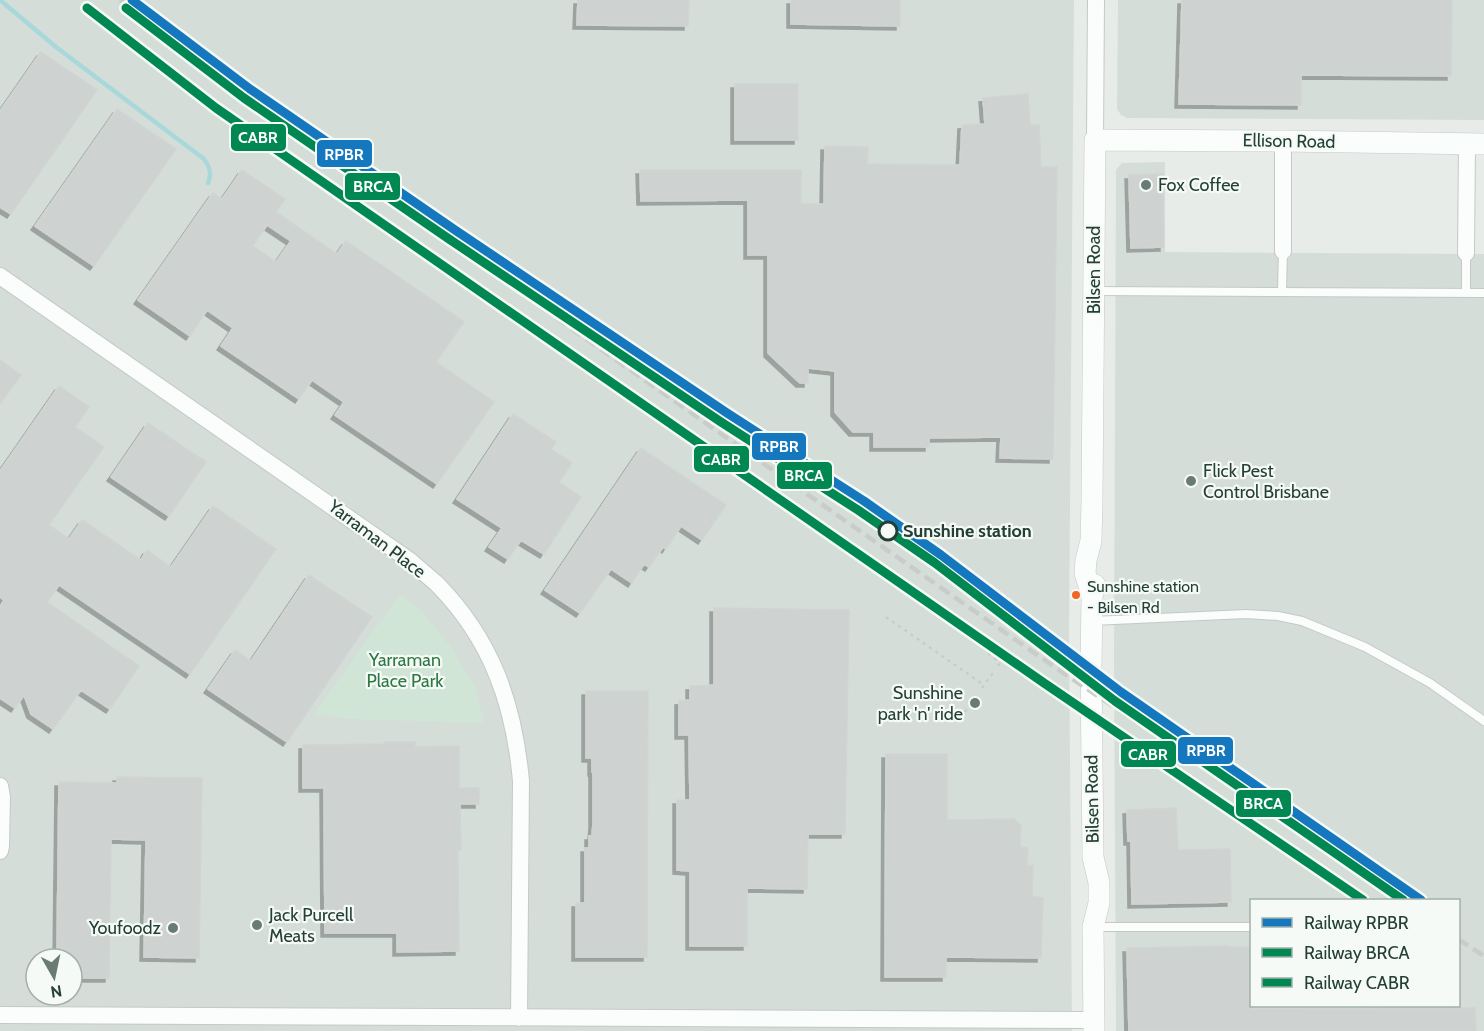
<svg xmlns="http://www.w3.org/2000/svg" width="1484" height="1031" font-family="Cabin,sans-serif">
<defs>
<filter id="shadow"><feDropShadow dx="-4" dy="4" stdDeviation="0" flood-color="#0004"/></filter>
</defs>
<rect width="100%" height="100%" fill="#e7ece9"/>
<path fill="#d5ddd9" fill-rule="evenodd" d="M 0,0 L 1074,0 L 1069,630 L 1072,1031 L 0,1031 ZM 36,959 L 72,959 L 72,995 L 36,995 Z
M 1118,0 L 1484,0 L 1484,120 L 1127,118 L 1121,115 L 1117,109 Z
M 1165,162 L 1165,252 L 1484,254 L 1484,1031 L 1116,1031 L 1114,660 L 1116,170 L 1122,163 ZM 1252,900 L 1458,900 L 1458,1006 L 1252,1006 Z"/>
<path fill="#d0e5d5" d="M 400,594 L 420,609 L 450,646 L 475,686 L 484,723 L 351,719 L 314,714 Z"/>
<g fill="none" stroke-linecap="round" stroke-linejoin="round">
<path stroke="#a8d8da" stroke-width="4.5" d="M 0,0 L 56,47 L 204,159 C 210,167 212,174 208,183"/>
</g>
<path fill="#ced3d1" stroke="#d0d5d2" stroke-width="1.5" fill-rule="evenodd" filter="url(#shadow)" d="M 578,0 L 689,0 L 688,26 L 577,25 Z
M 791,0 L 900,0 L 900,26 L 791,24 Z
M 1182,0 L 1452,0 L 1451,76 L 1301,75 L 1301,105 L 1179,104 Z
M 41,52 L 97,90 L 11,214 L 0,207 L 0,111 Z
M 735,84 L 798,84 L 798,140 L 735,140 Z
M 1028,94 L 1030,125 L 1039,125 L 1041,167 L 1057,167 L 1053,459 L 1000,458 L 1001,437 L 929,438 L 929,447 L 874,447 L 874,432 L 853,432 L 835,412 L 835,371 L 808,368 L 808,383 L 800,383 L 768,353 L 768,255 L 748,255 L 748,200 L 641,201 L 640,170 L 801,170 L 801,204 L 824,204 L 825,146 L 868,147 L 867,164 L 960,165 L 962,125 L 985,124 L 983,98 Z
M 117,109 L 176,149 L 94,266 L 35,226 Z
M 242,170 L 285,199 L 276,212 L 337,254 L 346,241 L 464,322 L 436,362 L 494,402 L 437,484 L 335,415 L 344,402 L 312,380 L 299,399 L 221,346 L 233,328 L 207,310 L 190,336 L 138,300 L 213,193 L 222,199 ZM 267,225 L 291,241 L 276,262 L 253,246 Z
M 1163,174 L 1164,247 L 1131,248 L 1129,175 Z
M 0,360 L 21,375 L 0,404 Z
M 59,386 L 89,407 L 75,427 L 104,447 L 49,525 L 69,539 L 82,520 L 141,560 L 147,550 L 171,567 L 213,506 L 276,549 L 190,674 L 59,585 L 47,602 L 139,666 L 110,709 L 81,690 L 53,729 L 31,714 L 24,695 L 15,708 L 0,698 L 0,607 L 4,600 L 0,597 L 0,471 Z
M 513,414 L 556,442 L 551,449 L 572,463 L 559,482 L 581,497 L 544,554 L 521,540 L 508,559 L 489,547 L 502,528 L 457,499 Z
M 148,423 L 206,462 L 169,516 L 111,477 Z
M 641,448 L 726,505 L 702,540 L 681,526 L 666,549 L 663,547 L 649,567 L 644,564 L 632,583 L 611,569 L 580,613 L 545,590 Z
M 309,575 L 372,617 L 287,742 L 208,689 L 235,650 L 251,661 Z
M 714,608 L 849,610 L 845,834 L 808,834 L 807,889 L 747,888 L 747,946 L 690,946 L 690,871 L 677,870 L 677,800 L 690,800 L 689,735 L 679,735 L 679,701 L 690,700 L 690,686 L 714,685 Z
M 586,691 L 648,691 L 647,957 L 576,957 L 576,903 L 585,903 L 585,848 L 589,848 L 589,836 L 592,836 L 593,824 L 593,772 L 592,772 L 592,758 L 586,758 Z
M 384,742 L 415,742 L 415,747 L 459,746 L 459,788 L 479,788 L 479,804 L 460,804 L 461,850 L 458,850 L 459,951 L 397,952 L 397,933 L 325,933 L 324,788 L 303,788 L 303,745 L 384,744 Z
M 886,754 L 947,754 L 947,820 L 1014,819 L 1021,826 L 1020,847 L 1028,848 L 1027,866 L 1033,865 L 1032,896 L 1043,898 L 1041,958 L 946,957 L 946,977 L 885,977 Z
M 117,777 L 202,778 L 199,958 L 144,957 L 146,840 L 111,839 L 109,978 L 72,978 L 72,959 L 57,959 L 59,782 L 117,783 Z
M 1176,808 L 1178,850 L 1230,849 L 1231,902 L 1132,904 L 1131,841 L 1128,841 L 1127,810 Z
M 1229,946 L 1229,947 L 1251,947 L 1251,1009 L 1475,1008 L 1476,1031 L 1129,1031 L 1127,948 Z"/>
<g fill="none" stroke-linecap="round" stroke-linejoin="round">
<defs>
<path id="service" d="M 1094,291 L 1484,293
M 1282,291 L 1283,251
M 1466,293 L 1466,253
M 1092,621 L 1246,614 L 1278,616 L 1302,621 L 1365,647 L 1430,683 L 1484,721
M 1093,927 L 1252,927"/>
<path id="minor" d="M 1095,140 L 1096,0
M 1283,251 L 1283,141
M 1466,253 L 1467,144
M 0,276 L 409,560 C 418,568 428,576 437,584 C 492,640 514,704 521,781 L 519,1018
M 0,786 L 2,797 L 1,846 L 0,851
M 0,1015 L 1094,1020"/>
<path id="tertiary" d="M 1092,596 L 1085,573 L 1086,560 L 1091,541 L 1092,501 L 1095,140 L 1283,141 L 1484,144
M 1094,1031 L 1093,927 L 1099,903 L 1099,883 L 1093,857 L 1091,669 L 1092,596 L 1095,585"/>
</defs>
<use href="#service" stroke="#c4c9c6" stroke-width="10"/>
<use href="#minor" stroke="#c4c9c6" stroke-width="18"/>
<use href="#tertiary" stroke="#c4c9c6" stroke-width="22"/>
<path stroke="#c2cbc7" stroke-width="2" stroke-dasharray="3 4.5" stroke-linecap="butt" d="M 873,571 L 983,646 L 986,652 L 1000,663
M 886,617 L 984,685
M 1015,622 L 1059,656
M 997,648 L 1027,670 L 1034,680
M 998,666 L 1002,660 L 1043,688
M 982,688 L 993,673
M 965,712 L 976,695"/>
<use href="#service" stroke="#fbfcfc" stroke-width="8"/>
<use href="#minor" stroke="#fbfcfc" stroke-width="16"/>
<use href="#tertiary" stroke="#fbfcfc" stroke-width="21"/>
<path stroke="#c8cdca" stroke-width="4.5" stroke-dasharray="12 6" stroke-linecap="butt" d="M 120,0 L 168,38 L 252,100 L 538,305 L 724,436 L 1053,666 L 1402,900
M 1458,939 L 1484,956"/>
<defs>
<path id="rail-1" d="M 132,0 L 250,89 L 455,230 L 727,413 L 864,501 L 941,555 L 1121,692 L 1421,900"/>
<path id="rail-2" d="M 126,8 L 244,98 L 449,239 L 721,422 L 858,510 L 935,563 L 1115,701 L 1403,900"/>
<path id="rail-3" d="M 87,8 L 216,108 L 1044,683 L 1363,900"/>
</defs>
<use href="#rail-1" stroke="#f6faf7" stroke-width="14"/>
<use href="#rail-2" stroke="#f6faf7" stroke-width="14"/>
<use href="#rail-3" stroke="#f6faf7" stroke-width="14"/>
<use href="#rail-1" stroke="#1578be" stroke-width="9"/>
<use href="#rail-2" stroke="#008752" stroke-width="9"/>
<use href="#rail-3" stroke="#008752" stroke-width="9"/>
</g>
<g fill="#687c75" stroke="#f6faf7" stroke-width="2">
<circle cx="1146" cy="185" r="6"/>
<circle cx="1191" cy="481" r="6"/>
<circle cx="975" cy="703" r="6"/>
<circle cx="257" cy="925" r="6"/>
<circle cx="173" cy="928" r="6"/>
</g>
<circle fill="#f6faf7" stroke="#244036" stroke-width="3" cx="888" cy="531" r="9"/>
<circle fill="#f26522" stroke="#f6faf7" stroke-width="2" cx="1076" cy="595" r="5"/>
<g text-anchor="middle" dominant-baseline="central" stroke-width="4.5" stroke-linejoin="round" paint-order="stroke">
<g font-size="16" fill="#244036" stroke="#f6faf7" text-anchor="start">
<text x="1087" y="586">Sunshine station<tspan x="1087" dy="21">- Bilsen Rd</tspan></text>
</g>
<g font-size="18" fill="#244036" stroke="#f6faf7">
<text transform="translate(1289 141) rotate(1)">Ellison Road</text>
<text transform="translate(1094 270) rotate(-90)">Bilsen Road</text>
<text transform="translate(377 539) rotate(37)">Yarraman Place</text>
<text transform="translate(1092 799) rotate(-91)">Bilsen Road</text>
</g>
<g font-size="18" fill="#244036" stroke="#f6faf7" text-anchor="start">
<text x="1158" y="185">Fox Coffee</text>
<text x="1203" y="471">Flick Pest<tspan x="1203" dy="21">Control Brisbane</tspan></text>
<text x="963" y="693" text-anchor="end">Sunshine<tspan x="963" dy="21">park 'n' ride</tspan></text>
<text x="269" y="915">Jack Purcell<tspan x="269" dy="21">Meats</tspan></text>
<text x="161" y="928" text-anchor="end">Youfoodz</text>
</g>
<g font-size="18" font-weight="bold" fill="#244036" stroke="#f6faf7" text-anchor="start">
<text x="903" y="531">Sunshine station</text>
</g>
<g font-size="18" fill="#2d7843" stroke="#f6faf7">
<text x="405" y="660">Yarraman<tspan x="405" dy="21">Place Park</tspan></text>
</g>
</g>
<g stroke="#f6faf7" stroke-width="2">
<rect x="230" y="123" width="57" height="29" rx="6" fill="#008752"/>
<rect x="316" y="139" width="57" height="29" rx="6" fill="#1578be"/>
<rect x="344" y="172" width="57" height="29" rx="6" fill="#008752"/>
<rect x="751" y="432" width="56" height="29" rx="6" fill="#1578be"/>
<rect x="693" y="445" width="57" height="28" rx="6" fill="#008752"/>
<rect x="776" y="461" width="57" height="29" rx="6" fill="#008752"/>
<rect x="1177" y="736" width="57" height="29" rx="6" fill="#1578be"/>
<rect x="1120" y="740" width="57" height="28" rx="6" fill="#008752"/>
<rect x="1235" y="789" width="57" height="29" rx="6" fill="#008752"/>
</g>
<g font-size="16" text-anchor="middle" font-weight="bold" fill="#fff">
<text x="258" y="143">CABR</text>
<text x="344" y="160">RPBR</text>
<text x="373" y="192">BRCA</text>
<text x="779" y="452">RPBR</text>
<text x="721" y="465">CABR</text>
<text x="804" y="481">BRCA</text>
<text x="1206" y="756">RPBR</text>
<text x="1148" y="760">CABR</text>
<text x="1263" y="809">BRCA</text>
</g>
<rect x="1250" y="899" width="210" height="108" fill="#f6faf7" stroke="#a2b0aa" stroke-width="1.5"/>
<rect x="1262" y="918" width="30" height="9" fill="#1578be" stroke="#a2b0aa" stroke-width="1.5"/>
<text x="1304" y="929" font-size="18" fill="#244036">Railway RPBR</text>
<rect x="1262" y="948" width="30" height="9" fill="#008752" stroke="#a2b0aa" stroke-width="1.5"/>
<text x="1304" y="959" font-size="18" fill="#244036">Railway BRCA</text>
<rect x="1262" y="978" width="30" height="9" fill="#008752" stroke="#a2b0aa" stroke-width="1.5"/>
<text x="1304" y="989" font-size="18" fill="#244036">Railway CABR</text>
<g transform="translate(54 977) rotate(171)"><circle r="28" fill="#f6faf7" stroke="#a2b0aa" stroke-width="1.5"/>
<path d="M0-4.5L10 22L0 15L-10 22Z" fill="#687c75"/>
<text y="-9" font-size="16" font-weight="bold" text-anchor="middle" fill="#244036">N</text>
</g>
</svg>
